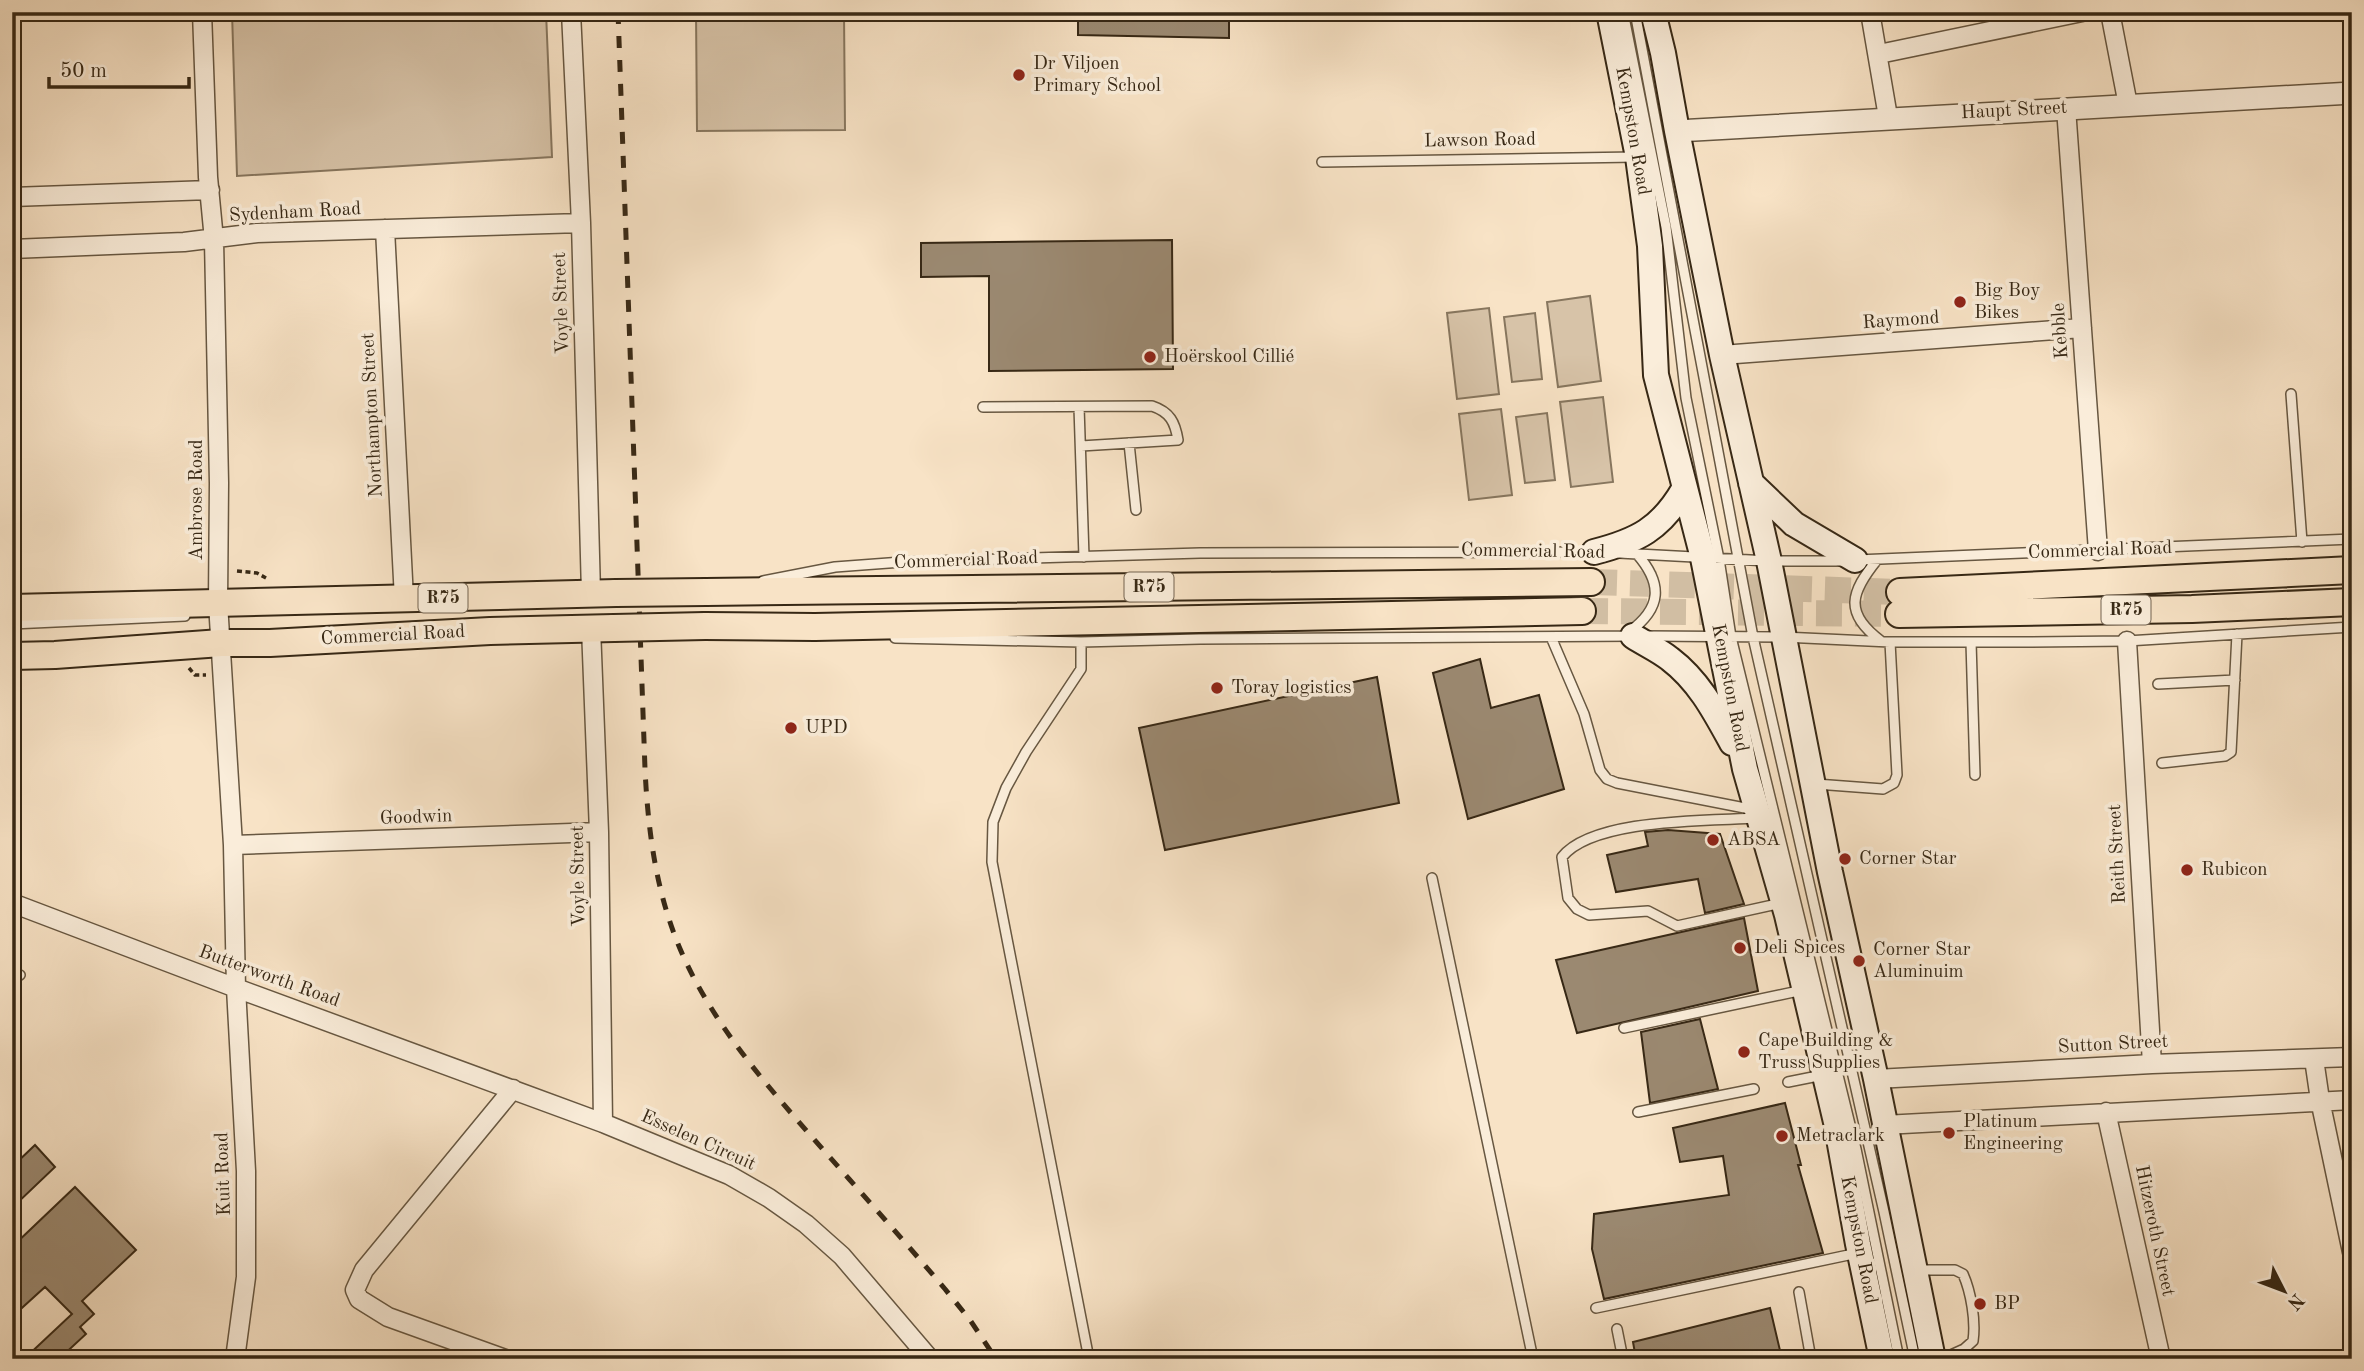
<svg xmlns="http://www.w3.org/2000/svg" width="2364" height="1371" font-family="'Old Standard TT',serif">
<rect width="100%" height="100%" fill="#f8e3c6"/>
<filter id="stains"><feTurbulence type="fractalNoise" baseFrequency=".00286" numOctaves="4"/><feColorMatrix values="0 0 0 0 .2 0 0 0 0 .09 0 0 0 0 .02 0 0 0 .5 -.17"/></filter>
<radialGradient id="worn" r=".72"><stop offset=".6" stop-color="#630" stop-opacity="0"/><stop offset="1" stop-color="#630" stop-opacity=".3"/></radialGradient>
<path fill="#d7c3a8" stroke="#87765e" stroke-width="2" d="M 232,12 L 546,12 L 552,157 L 237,176 Z
M 696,12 L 844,12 L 845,130 L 697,131 Z
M 1590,296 L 1601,381 L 1558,387 L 1547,302 Z
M 1489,308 L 1499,394 L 1457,399 L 1447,313 Z
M 1535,313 L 1542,379 L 1512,382 L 1504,317 Z
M 1603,397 L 1613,482 L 1571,487 L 1560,402 Z
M 1501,409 L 1512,495 L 1469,500 L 1459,414 Z
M 1547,413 L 1555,480 L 1525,483 L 1516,417 Z"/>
<path fill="#9b8971" stroke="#372815" stroke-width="2" d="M 1078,12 L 1205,14 L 1205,12 L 1229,12 L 1229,38 L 1078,35 Z
M 1172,240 L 1173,369 L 989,371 L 989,276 L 921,277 L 921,243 Z
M 1480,659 L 1491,708 L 1539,695 L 1564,789 L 1468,819 L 1433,673 Z
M 1377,677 L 1399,803 L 1165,850 L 1139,728 Z
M 1668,830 L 1720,834 L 1744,904 L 1705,913 L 1698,879 L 1616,892 L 1607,855 L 1648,846 L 1645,832 Z
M 1744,918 L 1758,991 L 1577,1033 L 1556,960 Z
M 1700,1019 L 1718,1089 L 1650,1103 L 1641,1032 Z
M 1785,1103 L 1801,1165 L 1798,1165 L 1823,1253 L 1604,1299 L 1592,1249 L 1594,1214 L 1729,1195 L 1723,1156 L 1680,1162 L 1673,1128 Z
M 35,1145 L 55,1167 L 12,1208 L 12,1167 Z
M 75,1187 L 136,1250 L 82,1301 L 94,1314 L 80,1327 L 86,1334 L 59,1359 L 24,1359 L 72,1314 L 45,1287 L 12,1317 L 12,1247 Z
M 1770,1308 L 1782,1359 L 1636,1359 L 1633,1342 Z"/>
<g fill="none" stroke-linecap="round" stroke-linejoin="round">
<path stroke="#d1bea3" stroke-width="26" stroke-dasharray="26 13" stroke-linecap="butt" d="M 1591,582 L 1900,592
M 1582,611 L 1899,614"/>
<defs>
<path id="service" d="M 1623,12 L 1666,227 L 1686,398 L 1719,559 L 1731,637 L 1856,1149 L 1899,1359
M 1635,12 L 1753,637 L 1884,1212 L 1915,1359
M 1322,162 L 1636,157
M 2291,394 L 2302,542
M 983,407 L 1152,406 C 1170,412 1175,422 1178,440 L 1081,446
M 1079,407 L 1084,557
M 1129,443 L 1136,510
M 1619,553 L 1769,561 L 1843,561
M 1857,560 L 2352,539
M 1877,560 C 1851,592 1843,613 1881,641
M 763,581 L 835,567 L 902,562 L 1200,553 L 1591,552
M 12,624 L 185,616
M 1629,632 C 1662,608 1663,584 1637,554
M 1647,636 L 1783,637 L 1890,642 L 2026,642 L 2127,641 L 2352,627
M 1551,637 L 1584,714 L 1600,770 L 1607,779 L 1617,783 L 1755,810
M 895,638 L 1081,642 L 1200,639 L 1633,636
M 1081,642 L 1081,669 L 1026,752 L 1006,788 L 993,822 L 992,862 L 1089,1359
M 1971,642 L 1975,775
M 2158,684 L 2235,680
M 2162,763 L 2225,756 L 2231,752 L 2237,634
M 1816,784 L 1883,789 L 1894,783 L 1897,775 L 1890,642
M 1757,818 C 1708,821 1593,818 1562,857 L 1568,898 L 1577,909 L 1589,915 L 1648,911 L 1677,926 L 1782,903
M 1432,878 L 1533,1359
M 12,972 L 20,975
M 1624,1028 L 1803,990
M 1788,1082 L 1823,1075
M 1638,1112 L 1754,1089
M 1916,1270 L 1955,1270 L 1963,1274 C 1971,1292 1976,1321 1973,1341 L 1964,1349 L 1942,1359
M 1799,1292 L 1811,1359
M 1596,1308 L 1858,1253
M 1617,1329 L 1623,1359"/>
<path id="minor" d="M 202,12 L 208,177 L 214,240 L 219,483 L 218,603 L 233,845 L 236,988 L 246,1171 L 246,1277 L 235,1359
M 571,12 L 581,223 L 591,593
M 1870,12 L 1888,117
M 2110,12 L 2128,105
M 1879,54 L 2082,12
M 2066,108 L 2098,551
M 12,197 L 210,190
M 385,229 L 404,599
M 12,249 L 184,242 L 257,233 L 581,223
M 1722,355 L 2082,328
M 591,628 L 599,832 L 603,1123
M 2127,641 L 2152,1064
M 233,845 L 599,832
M 12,903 L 236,988 L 603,1123 L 729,1175 L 769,1198 L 806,1224 L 842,1256 L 930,1359
M 2314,1059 L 2320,1100 L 2352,1252
M 1876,1079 L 2152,1064 L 2352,1057
M 2106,1112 L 2161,1359
M 1884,1125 L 2352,1100
M 505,1359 L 388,1317 L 359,1299 L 355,1290 L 364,1270 L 513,1089"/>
<path id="tertiary" d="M 1677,131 L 2352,93"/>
<path id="secondary" d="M 1609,12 L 1638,157 L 1650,246 L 1656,375 L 1703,558 L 1745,769 L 1787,915 L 1836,1122 L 1858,1244 L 1882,1359
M 1653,12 L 1663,53 L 1677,131 L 1722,355 L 1769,561 L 1830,872 L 1876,1079 L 1933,1359
M 1751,483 L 1794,524 L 1855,560
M 1594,552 C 1637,541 1661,529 1684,489
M 1633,636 C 1645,644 1659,650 1670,659 C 1699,681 1715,712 1732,743"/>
<path id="primary" d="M 706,592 L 1591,582
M 1900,592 L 2352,570
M 12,608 L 616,593
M 1899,614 L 2192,609 L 2352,602
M 705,626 L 815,627 L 1582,611
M 12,656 L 55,655 L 221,643 L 270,643 L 490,631 L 614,628"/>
</defs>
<use href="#service" stroke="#675741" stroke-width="12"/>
<use href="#minor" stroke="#675741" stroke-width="21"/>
<use href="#tertiary" stroke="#675741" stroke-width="24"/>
<use href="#secondary" stroke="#372815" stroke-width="28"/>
<use href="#primary" stroke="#372815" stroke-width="30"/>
<path stroke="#372815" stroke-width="3.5" stroke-dasharray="5 3.5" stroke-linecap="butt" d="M 237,571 L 257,573 L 266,578
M 189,668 L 195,675 L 206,675"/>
<use href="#service" stroke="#faedda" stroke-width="9"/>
<use href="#minor" stroke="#faedda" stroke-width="18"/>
<use href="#tertiary" stroke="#faedda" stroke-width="21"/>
<use href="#secondary" stroke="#faedda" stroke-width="24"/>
<use href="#primary" stroke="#f8e3c6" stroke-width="26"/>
<path stroke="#372815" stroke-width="5" stroke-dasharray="12 12" stroke-linecap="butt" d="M 618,12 L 645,769 C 648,831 656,893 681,951 C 715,1029 771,1090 826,1153 C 866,1198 906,1243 945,1289 L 970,1320 L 996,1359"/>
<defs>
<path id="primary-bridge" d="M 616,593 L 706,592
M 614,628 L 705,626"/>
</defs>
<use href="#primary-bridge" stroke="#372815" stroke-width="30" stroke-linecap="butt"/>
<use href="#primary-bridge" stroke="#f8e3c6" stroke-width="26"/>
</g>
<g fill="#8f2418" stroke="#faedda" stroke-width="2.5">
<circle cx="1019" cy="75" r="7"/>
<circle cx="1960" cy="302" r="7"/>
<circle cx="1150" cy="357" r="7"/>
<circle cx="1217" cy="688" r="7"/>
<circle cx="791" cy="728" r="7"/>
<circle cx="1713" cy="840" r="7"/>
<circle cx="1845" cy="859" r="7"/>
<circle cx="2187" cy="870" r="7"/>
<circle cx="1740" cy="948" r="7"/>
<circle cx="1859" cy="961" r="7"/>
<circle cx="1744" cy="1052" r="7"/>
<circle cx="1949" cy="1133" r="7"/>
<circle cx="1782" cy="1136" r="7"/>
<circle cx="1980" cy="1304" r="7"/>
</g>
<g text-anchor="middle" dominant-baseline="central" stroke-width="7" stroke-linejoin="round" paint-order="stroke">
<g fill="#faedda" stroke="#726350" stroke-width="2">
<rect x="1124.5" y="572.5" width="49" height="29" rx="5"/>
<rect x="418.5" y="583.5" width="49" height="29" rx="5"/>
<rect x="2101.5" y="595.5" width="49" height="29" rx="5"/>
</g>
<g font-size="18" font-weight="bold" fill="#372815">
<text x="1149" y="587">R75</text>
<text x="443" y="598">R75</text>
<text x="2126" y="610">R75</text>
</g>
<g font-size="19" fill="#372815" stroke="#faedda" text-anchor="start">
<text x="1033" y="64">Dr Viljoen<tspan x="1033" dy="22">Primary School</tspan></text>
<text x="1974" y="291">Big Boy<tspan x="1974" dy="22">Bikes</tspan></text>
<text x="1164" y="357">Hoërskool Cillié</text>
<text x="1231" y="688">Toray logistics</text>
<text x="805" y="728">UPD</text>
<text x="1727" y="840">ABSA</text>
<text x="1859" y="859">Corner Star</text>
<text x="2201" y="870">Rubicon</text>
<text x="1754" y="948">Deli Spices</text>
<text x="1873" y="950">Corner Star<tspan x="1873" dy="22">Aluminuim</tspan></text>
<text x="1758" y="1041">Cape Building &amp;<tspan x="1758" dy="22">Truss Supplies</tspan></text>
<text x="1963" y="1122">Platinum<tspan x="1963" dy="22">Engineering</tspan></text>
<text x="1796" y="1136">Metraclark</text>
<text x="1994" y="1304">BP</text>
</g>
<g font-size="19" fill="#372815" stroke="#faedda">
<text transform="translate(2014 111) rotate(-3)">Haupt Street</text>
<text transform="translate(1632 131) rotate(80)">Kempston Road</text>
<text transform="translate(1480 141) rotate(-1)">Lawson Road</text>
<text transform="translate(295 213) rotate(-3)">Sydenham Road</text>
<text transform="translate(562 303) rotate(-92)">Voyle Street</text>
<text transform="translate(1901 321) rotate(-4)">Raymond</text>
<text transform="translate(2061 331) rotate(-94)">Kebble</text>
<text transform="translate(373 415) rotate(-93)">Northampton Street</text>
<text transform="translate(197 500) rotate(-90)">Ambrose Road</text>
<text transform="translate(2100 551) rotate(-2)">Commercial Road</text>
<text transform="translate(1533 552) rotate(1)">Commercial Road</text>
<text transform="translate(966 561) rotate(-2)">Commercial Road</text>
<text transform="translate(393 636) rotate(-3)">Commercial Road</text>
<text transform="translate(1729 688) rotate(79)">Kempston Road</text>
<text transform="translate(416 818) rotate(-2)">Goodwin</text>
<text transform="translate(2118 854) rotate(-93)">Reith Street</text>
<text transform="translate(579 876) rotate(-91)">Voyle Street</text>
<text transform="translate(269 977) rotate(20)">Butterworth Road</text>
<text transform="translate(2113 1045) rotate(-3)">Sutton Street</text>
<text transform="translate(698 1141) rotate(24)">Esselen Circuit</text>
<text transform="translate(224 1174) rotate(-92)">Kuit Road</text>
<text transform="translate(2154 1231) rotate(78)">Hitzeroth Street</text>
<text transform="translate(1858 1240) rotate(79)">Kempston Road</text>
</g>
</g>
<rect width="2364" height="1371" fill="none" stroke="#f8e3c6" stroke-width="42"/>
<rect x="14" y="14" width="2336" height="1343" fill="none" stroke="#372815" stroke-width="3.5"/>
<rect x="21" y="21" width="2322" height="1329" fill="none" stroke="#372815" stroke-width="2"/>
<g transform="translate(2284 1291) rotate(132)" stroke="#faedda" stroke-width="5" paint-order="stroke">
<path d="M0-5L12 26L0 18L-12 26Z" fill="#372815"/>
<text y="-10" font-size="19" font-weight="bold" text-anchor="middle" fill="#372815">N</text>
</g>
<path d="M49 77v10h140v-10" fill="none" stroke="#372815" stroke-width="3.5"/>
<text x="60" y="77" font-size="21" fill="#372815" stroke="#faedda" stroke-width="5" paint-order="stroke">50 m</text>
<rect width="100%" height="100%" filter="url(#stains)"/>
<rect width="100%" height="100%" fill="url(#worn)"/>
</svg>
